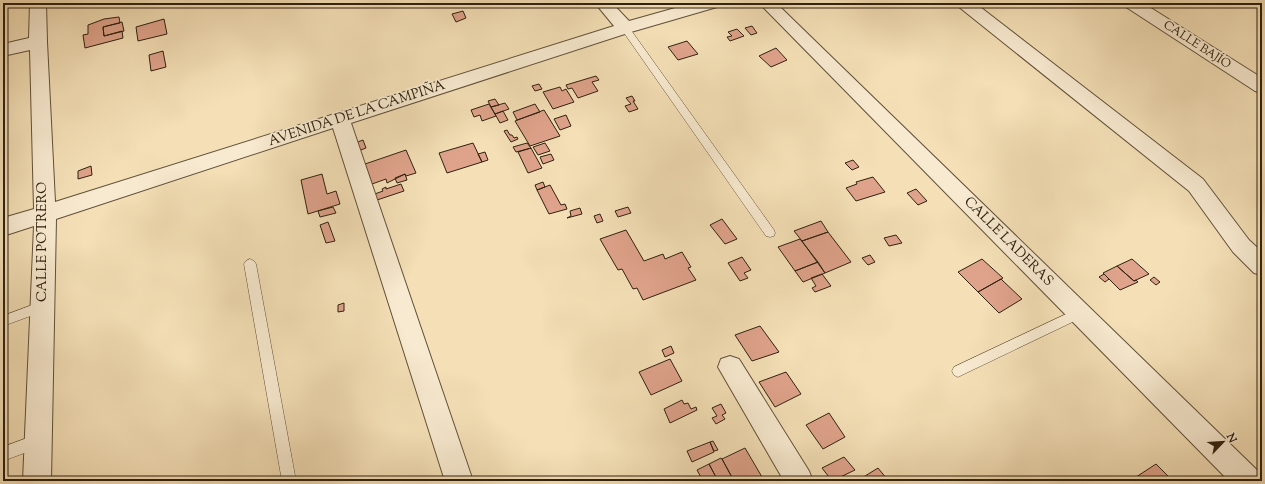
<svg xmlns="http://www.w3.org/2000/svg" width="1265" height="484" font-family="'Sorts Mill Goudy',serif">
<rect width="100%" height="100%" fill="#f4dfb6"/>
<filter id="stains"><feTurbulence type="fractalNoise" baseFrequency=".005" numOctaves="4"/><feColorMatrix values="0 0 0 0 .2 0 0 0 0 .09 0 0 0 0 .02 0 0 0 .5 -.17"/></filter>
<radialGradient id="worn" r=".72"><stop offset=".6" stop-color="#630" stop-opacity="0"/><stop offset="1" stop-color="#630" stop-opacity=".3"/></radialGradient>
<path fill="#dfa38b" stroke="#2f210f" d="M 463,11 L 466,18 L 456,22 L 452,14 Z
M 119,17 L 120,23 L 103,27 L 104,36 L 122,31 L 123,38 L 85,48 L 83,35 L 88,34 L 88,25 L 104,19 Z
M 164,19 L 167,34 L 138,41 L 136,27 Z
M 122,22 L 124,31 L 104,36 L 103,27 Z
M 752,26 L 757,33 L 751,35 L 745,28 Z
M 737,29 L 744,36 L 730,41 L 727,37 L 732,36 L 728,32 Z
M 687,41 L 698,54 L 678,60 L 668,47 Z
M 776,48 L 787,60 L 771,67 L 759,56 Z
M 163,51 L 166,67 L 151,71 L 149,55 Z
M 596,76 L 599,80 L 592,82 L 598,91 L 578,98 L 572,88 L 568,89 L 566,85 Z
M 539,84 L 542,89 L 535,91 L 532,86 Z
M 560,87 L 562,91 L 566,89 L 574,102 L 553,109 L 543,92 Z
M 632,96 L 635,101 L 633,101 L 638,109 L 629,112 L 625,106 L 631,104 L 626,98 Z
M 495,99 L 499,105 L 491,107 L 488,101 Z
M 505,103 L 509,109 L 495,114 L 491,107 Z
M 489,104 L 496,116 L 482,121 L 480,115 L 474,117 L 471,110 Z
M 535,104 L 540,112 L 517,120 L 513,112 Z
M 544,110 L 560,136 L 530,146 L 515,121 Z
M 503,111 L 508,120 L 500,123 L 495,114 Z
M 566,115 L 571,126 L 560,130 L 554,119 Z
M 507,130 L 510,135 L 512,135 L 514,138 L 517,137 L 518,139 L 511,142 L 504,131 Z
M 363,140 L 366,148 L 358,151 L 355,143 Z
M 473,143 L 482,162 L 447,173 L 439,153 Z
M 527,143 L 531,148 L 516,152 L 513,147 Z
M 545,143 L 550,151 L 538,155 L 533,147 Z
M 531,148 L 542,168 L 528,173 L 518,152 Z
M 406,150 L 416,173 L 406,176 L 405,174 L 387,183 L 386,179 L 372,184 L 365,164 Z
M 485,152 L 488,160 L 482,162 L 478,154 Z
M 551,154 L 554,160 L 543,164 L 540,157 Z
M 853,160 L 859,167 L 852,170 L 845,163 Z
M 91,166 L 92,175 L 78,179 L 78,171 Z
M 322,174 L 327,194 L 336,191 L 340,204 L 308,214 L 301,180 Z
M 405,174 L 407,180 L 397,183 L 395,178 Z
M 873,177 L 885,192 L 856,201 L 846,188 L 857,184 L 856,182 Z
M 543,182 L 545,187 L 537,190 L 535,185 Z
M 401,184 L 404,191 L 374,201 L 372,195 L 383,191 L 382,189 L 386,187 L 386,189 Z
M 550,185 L 561,205 L 565,204 L 567,209 L 549,214 L 537,190 Z
M 916,189 L 927,201 L 918,205 L 907,193 Z
M 333,207 L 336,213 L 320,217 L 318,211 Z
M 628,207 L 631,213 L 618,217 L 615,211 Z
M 580,208 L 582,214 L 567,218 L 571,216 L 570,211 Z
M 600,214 L 603,221 L 597,223 L 594,216 Z
M 722,219 L 737,239 L 725,244 L 710,225 Z
M 821,221 L 828,232 L 802,241 L 794,231 Z
M 328,222 L 335,241 L 326,243 L 320,225 Z
M 626,230 L 644,261 L 663,254 L 665,259 L 682,252 L 691,267 L 688,268 L 696,280 L 643,300 L 637,288 L 633,289 L 622,269 L 618,270 L 600,239 Z
M 828,232 L 851,262 L 825,273 L 802,241 Z
M 896,235 L 902,243 L 889,246 L 884,238 Z
M 800,239 L 818,262 L 795,271 L 778,247 Z
M 870,255 L 875,262 L 868,265 L 862,258 Z
M 742,257 L 751,270 L 744,273 L 748,278 L 740,281 L 728,263 Z
M 982,259 L 1003,278 L 978,292 L 958,272 Z
M 1132,259 L 1149,274 L 1134,281 L 1117,266 Z
M 818,262 L 825,273 L 803,282 L 795,271 Z
M 1117,266 L 1134,281 L 1136,280 L 1138,282 L 1120,290 L 1103,273 Z
M 822,274 L 831,286 L 815,292 L 812,288 L 816,286 L 811,278 Z
M 1104,274 L 1109,279 L 1105,282 L 1099,277 Z
M 1154,277 L 1160,282 L 1156,285 L 1150,280 Z
M 1001,279 L 1022,299 L 999,313 L 978,292 Z
M 344,303 L 344,311 L 338,312 L 338,305 Z
M 760,326 L 779,352 L 752,361 L 735,335 Z
M 671,346 L 674,353 L 665,357 L 662,350 Z
M 670,359 L 682,381 L 651,395 L 639,372 Z
M 786,372 L 801,394 L 775,407 L 759,382 Z
M 682,400 L 684,404 L 688,403 L 691,409 L 696,407 L 697,410 L 670,423 L 664,409 Z
M 721,404 L 726,413 L 722,415 L 725,419 L 716,424 L 712,418 L 717,416 L 712,408 Z
M 829,413 L 845,437 L 823,449 L 806,425 Z
M 713,441 L 718,450 L 714,451 L 710,442 Z
M 710,442 L 714,452 L 692,462 L 687,451 Z
M 745,448 L 762,477 L 754,481 L 734,481 L 722,459 Z
M 844,457 L 855,470 L 832,481 L 822,468 Z
M 721,458 L 722,459 L 734,481 L 718,481 L 709,464 Z
M 709,464 L 718,481 L 703,481 L 697,470 Z
M 1156,464 L 1171,479 L 1168,481 L 1130,481 Z
M 878,468 L 887,479 L 884,481 L 857,481 Z"/>
<g fill="none" stroke-linecap="round" stroke-linejoin="round">
<defs>
<path id="lane" d="M 625,25 L 628,26 L 774,230 L 775,233 L 774,236 L 770,237 L 766,236 L 622,30 L 621,28 Z
M 250,259 L 254,261 L 256,264 L 296,481 L 282,481 L 244,264 L 246,261 Z
M 43,301 L 47,302 L 49,306 L 47,310 L 3,326 L 3,316 Z
M 1079,308 L 1083,309 L 1085,313 L 1083,317 L 962,375 L 958,377 L 954,375 L 952,371 L 954,367 Z
M 38,434 L 43,436 L 45,441 L 43,446 L 3,461 L 3,447 Z"/>
<path id="street" d="M 30,3 L 46,3 L 47,42 L 55,202 L 614,26 L 595,3 L 612,3 L 629,21 L 693,3 L 719,3 L 717,7 L 631,32 L 351,123 L 473,481 L 445,481 L 333,128 L 56,219 L 51,481 L 23,481 L 34,226 L 3,236 L 3,218 L 34,209 L 30,50 L 3,56 L 3,44 L 29,38 Z
M 759,3 L 776,3 L 1258,471 L 1262,481 L 1229,481 Z
M 957,3 L 975,3 L 1203,179 L 1249,240 L 1262,252 L 1262,275 L 1254,273 L 1233,252 L 1189,191 L 959,7 Z
M 1124,3 L 1143,3 L 1262,78 L 1262,93 L 1255,91 L 1126,7 Z
M 730,356 L 739,359 L 809,471 L 813,481 L 784,481 L 718,367 L 721,359 Z"/>
</defs>
<use href="#lane" stroke="#605039" stroke-width="1"/>
<use href="#street" stroke="#605039" stroke-width="2"/>
<use href="#lane" fill="#f8ead0" fill-rule="evenodd"/>
<use href="#street" fill="#f8ead0" fill-rule="evenodd"/>
</g>
<g text-anchor="middle" dominant-baseline="central" stroke-width="3.5" stroke-linejoin="round" paint-order="stroke">
<g font-size="12" fill="#2f210f" stroke="#f8ead0">
<text transform="translate(1197 45) rotate(33)">CALLE BAJÍO</text>
</g>
<g font-size="14" fill="#2f210f" stroke="#f8ead0">
<text transform="translate(357 114) rotate(-18)">AVENIDA DE LA CAMPIÑA</text>
<text transform="translate(43 242) rotate(-90)">CALLE POTRERO</text>
<text transform="translate(1008 242) rotate(45)">CALLE LADERAS</text>
</g>
</g>
<rect width="1265" height="484" fill="none" stroke="#f4dfb6" stroke-width="16"/>
<rect x="4" y="4" width="1257" height="476" fill="none" stroke="#2f210f" stroke-width="2"/>
<rect x="8" y="8" width="1249" height="468" fill="none" stroke="#2f210f"/>
<g transform="translate(1223 442) rotate(65)" stroke="#f8ead0" stroke-width="3" paint-order="stroke">
<path d="M0-3L7 15L0 10L-7 15Z" fill="#2f210f"/>
<text y="-6" font-size="11" font-weight="bold" text-anchor="middle" fill="#2f210f">N</text>
</g>
<rect width="100%" height="100%" filter="url(#stains)"/>
<rect width="100%" height="100%" fill="url(#worn)"/>
</svg>
